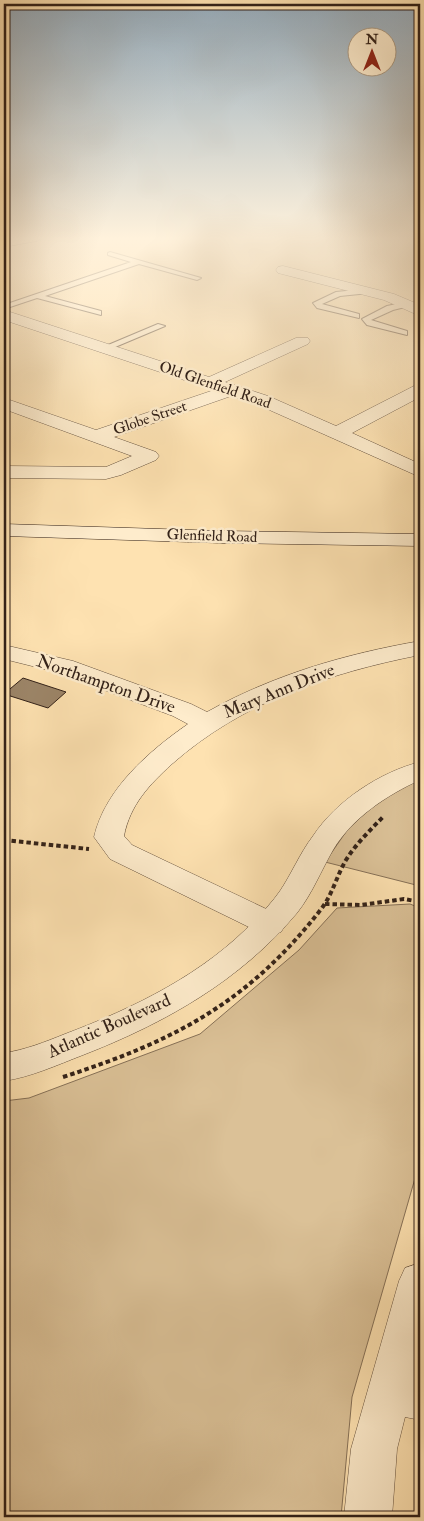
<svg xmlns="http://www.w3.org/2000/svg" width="424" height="1521" font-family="'IM FELL Double Pica',serif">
<rect width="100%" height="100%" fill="#fee2b1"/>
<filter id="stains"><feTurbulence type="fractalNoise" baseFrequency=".004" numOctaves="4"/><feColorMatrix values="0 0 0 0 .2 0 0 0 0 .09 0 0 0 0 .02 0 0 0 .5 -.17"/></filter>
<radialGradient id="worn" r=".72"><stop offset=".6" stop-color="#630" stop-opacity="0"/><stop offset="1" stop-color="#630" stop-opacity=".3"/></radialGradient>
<path fill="#dbc197" stroke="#867158" d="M 420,778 L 420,886 L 325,862 L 348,829 L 386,794 Z
M 410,904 L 420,908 L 420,1161 L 352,1397 L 341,1517 L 4,1517 L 4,1101 L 29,1098 L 200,1034 L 299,950 L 337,908 Z"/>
<path fill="#9c8568" stroke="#322118" d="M 23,678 L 66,692 L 48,708 L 4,694 Z"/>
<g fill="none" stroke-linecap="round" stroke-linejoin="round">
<defs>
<path id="service" d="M 110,252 L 201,278 L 197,280 L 139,264 L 45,296 L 101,311 L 101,315 L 37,298 L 4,309 L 4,305 L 131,262 L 108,255 L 108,253 Z
M 366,289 L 370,291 L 369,293 L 340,296 L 322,304 L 359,314 L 359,318 L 317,308 L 313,303 L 336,292 Z
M 406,302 L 410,304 L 409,306 L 393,310 L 371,320 L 407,331 L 407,335 L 367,325 L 362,319 L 387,306 Z
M 158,324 L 165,326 L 108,350 L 101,348 Z"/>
<path id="minor" d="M 283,266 L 394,294 L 420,305 L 420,316 L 384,300 L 278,273 L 276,270 L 278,267 Z
M 4,310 L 209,377 L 296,338 L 308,338 L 310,341 L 308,344 L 225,382 L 268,396 L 336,426 L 414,386 L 420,385 L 420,397 L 352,433 L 420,464 L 420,477 L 256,404 L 231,396 L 114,437 L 156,452 L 159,456 L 156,460 L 121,475 L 106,479 L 4,478 L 4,466 L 106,467 L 132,456 L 4,409 L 4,398 L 96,430 L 214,390 L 4,320 Z
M 420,641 L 420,655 C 329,673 242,702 172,764 C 149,785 130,805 124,836 L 132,845 L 281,916 L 286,924 L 281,932 L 270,935 L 259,932 L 110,859 L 94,837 C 105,789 149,751 188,724 L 173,716 L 56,672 L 4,659 L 4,645 L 73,661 L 191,704 L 207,712 C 273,675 345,654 420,641 Z
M 420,1263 L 420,1359 L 416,1377 L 420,1378 L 420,1420 L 405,1417 L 397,1449 L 392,1517 L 344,1517 L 351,1449 L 399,1281 L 405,1268 Z"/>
<path id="tertiary" d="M 420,762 L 420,780 C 387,795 352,818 333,850 C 321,871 312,894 297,913 C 240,981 165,1023 83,1055 C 57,1065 31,1077 4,1081 L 4,1053 C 25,1050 45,1042 65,1034 C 134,1008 204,974 255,920 C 264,911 273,901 280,891 C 292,873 300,853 313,836 C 336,801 380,772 420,762 Z"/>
<path id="secondary" d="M 4,524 L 223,531 L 420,534 L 420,546 L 223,543 L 4,536 Z"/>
<path id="trunk" d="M 13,237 L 44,237 L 37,241 L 4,247 L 4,239 Z"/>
</defs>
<use href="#service" stroke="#65513e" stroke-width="2"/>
<use href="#minor" stroke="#65513e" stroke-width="1"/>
<use href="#tertiary" stroke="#65513e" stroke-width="1"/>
<use href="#secondary" stroke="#322118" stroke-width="1"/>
<use href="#trunk" stroke="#322118" stroke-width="1"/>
<path stroke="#322118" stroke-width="4" stroke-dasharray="4.5 3" stroke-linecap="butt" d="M 4,840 L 89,849
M 325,904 L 361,905 L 404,899 L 420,902
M 63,1077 C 175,1041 249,1002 322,908 C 333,893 337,875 346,860 C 356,844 370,830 383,817"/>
<use href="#service" fill="#feeccc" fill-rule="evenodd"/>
<use href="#minor" fill="#feeccc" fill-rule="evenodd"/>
<use href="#tertiary" fill="#feeccc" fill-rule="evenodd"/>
<use href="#secondary" fill="#feeccc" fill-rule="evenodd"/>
<use href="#trunk" fill="#fee2b1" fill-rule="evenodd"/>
</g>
<linearGradient id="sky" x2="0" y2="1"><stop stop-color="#95acbd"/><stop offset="0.53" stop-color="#fff2dc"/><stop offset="1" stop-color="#fff2dc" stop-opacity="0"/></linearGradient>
<rect width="424" height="450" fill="url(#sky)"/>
<g text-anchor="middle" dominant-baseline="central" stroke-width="5" stroke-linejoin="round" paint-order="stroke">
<g font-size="15" fill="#322118" stroke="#feeccc">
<text transform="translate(215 385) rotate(19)">Old Glenfield Road</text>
<text transform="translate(150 418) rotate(-19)">Globe Street</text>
<text transform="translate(212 536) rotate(2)">Glenfield Road</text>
</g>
<g font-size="18" fill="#322118" stroke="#feeccc">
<text transform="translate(106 684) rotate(19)">Northampton Drive</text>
<text transform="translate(279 691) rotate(-22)">Mary Ann Drive</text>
<text transform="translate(109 1026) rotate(-24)">Atlantic Boulevard</text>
</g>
</g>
<rect width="424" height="1521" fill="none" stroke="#fee2b1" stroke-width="20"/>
<rect x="5" y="5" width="414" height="1511" fill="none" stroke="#322118" stroke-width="2.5"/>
<rect x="10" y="10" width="404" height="1501" fill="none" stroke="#322118"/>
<g transform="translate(372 52)"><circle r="24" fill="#feeccc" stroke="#ac9b84"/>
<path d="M0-4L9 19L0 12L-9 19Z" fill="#8f2418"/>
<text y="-8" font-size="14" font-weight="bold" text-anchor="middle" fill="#322118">N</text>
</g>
<rect width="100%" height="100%" filter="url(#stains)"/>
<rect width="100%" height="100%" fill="url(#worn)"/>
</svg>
